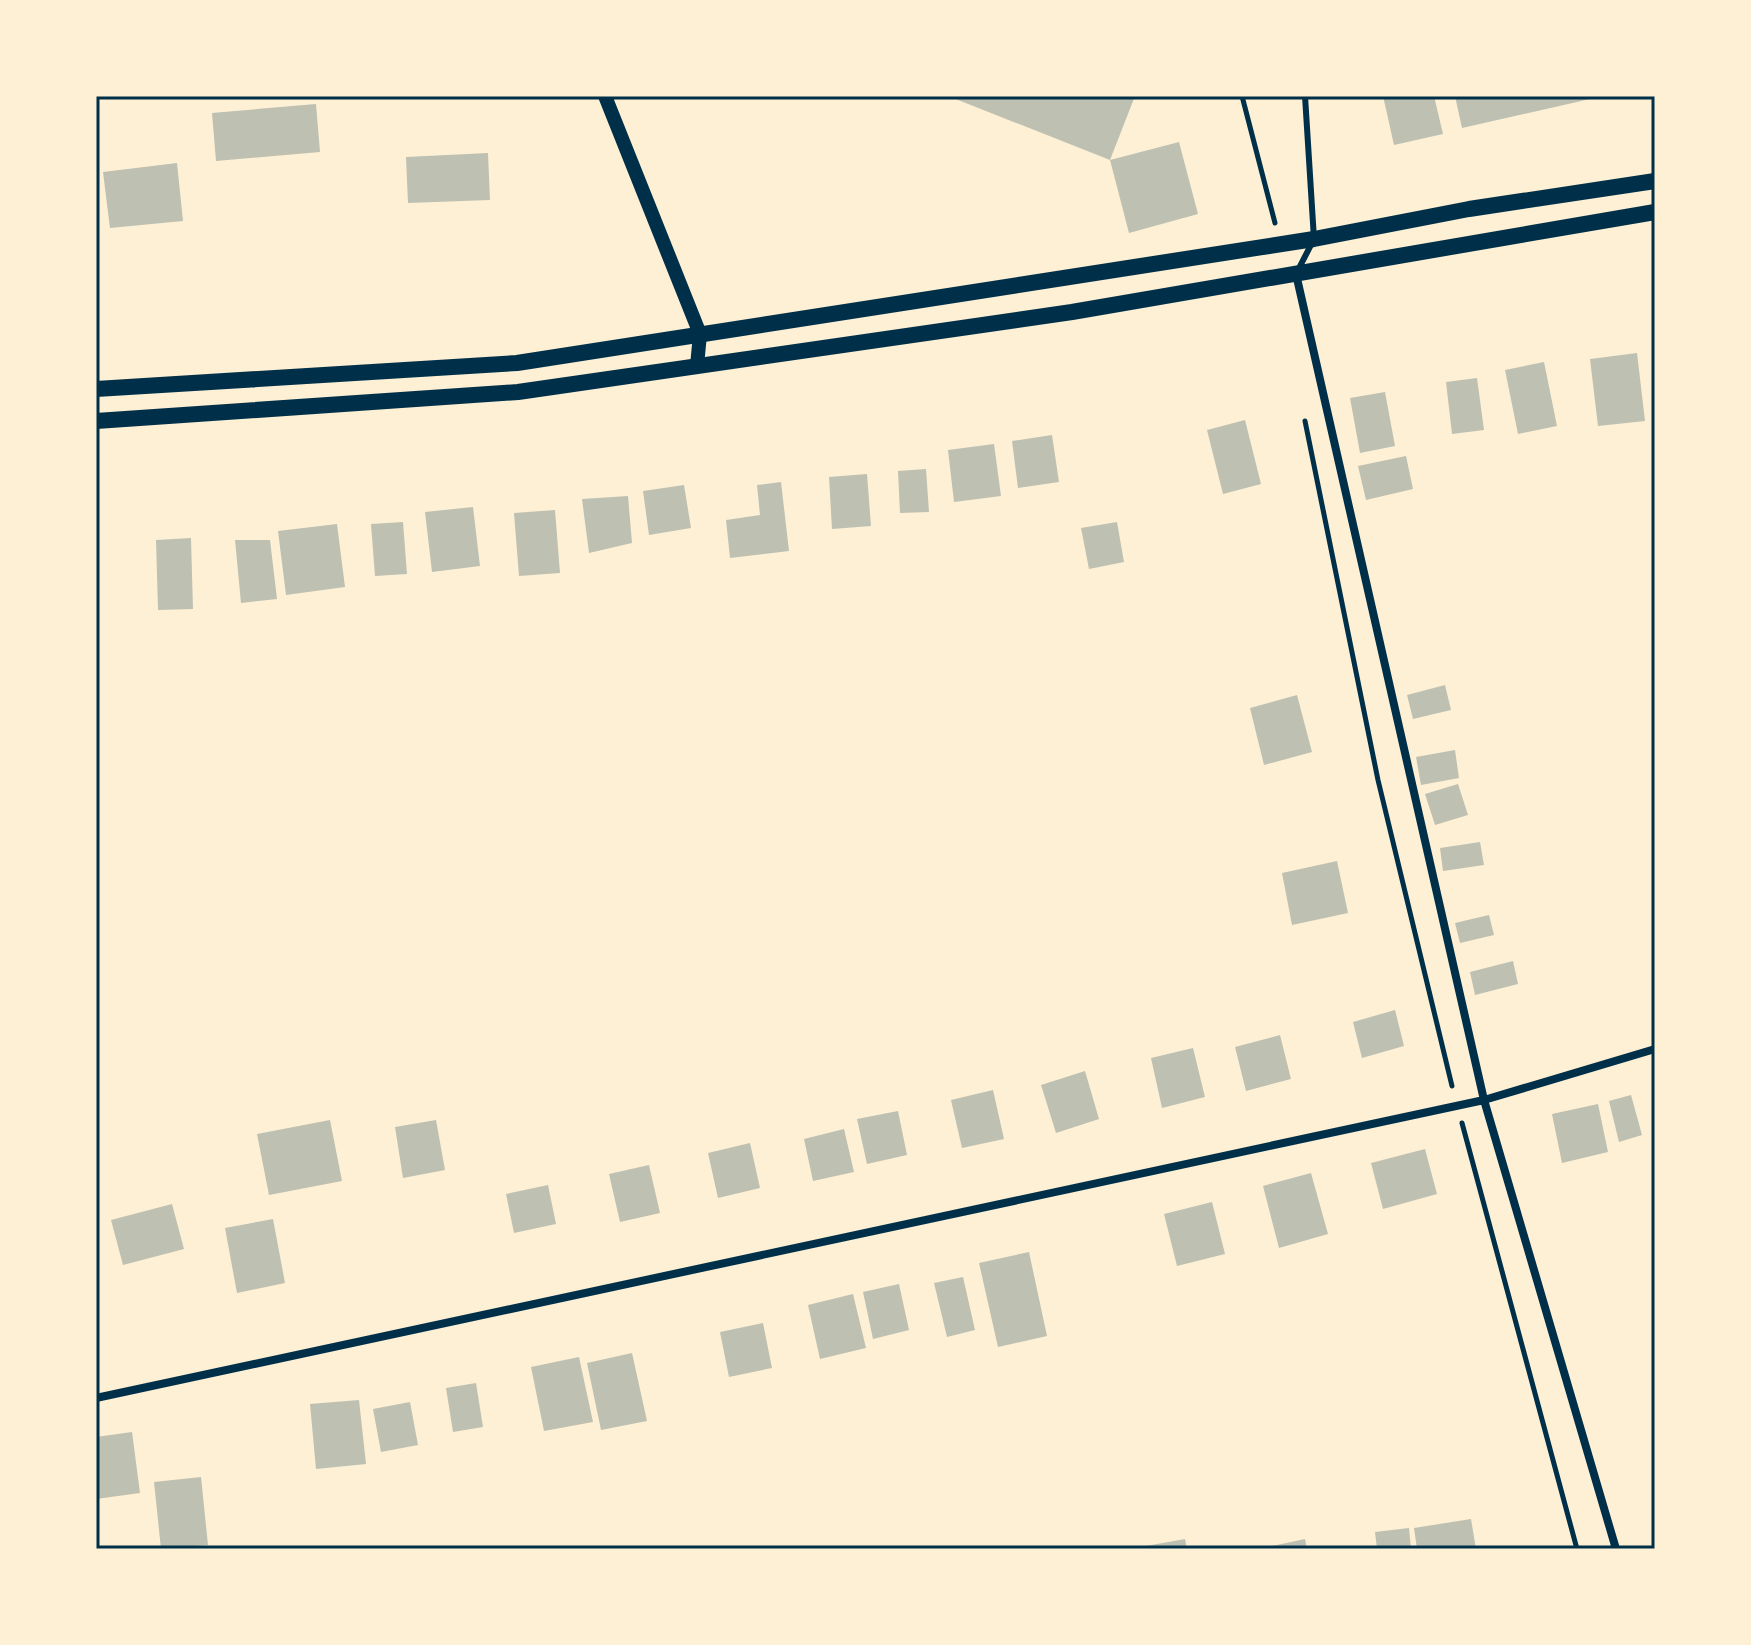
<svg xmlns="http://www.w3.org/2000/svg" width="1751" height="1645" font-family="Commissioner,sans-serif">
<rect width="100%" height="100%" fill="#fdf0d5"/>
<path fill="#bec0b2" d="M 948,96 L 1135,96 L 1110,160 L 1179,142 L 1198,214 L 1129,233 L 1110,160 Z
M 1383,96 L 1434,96 L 1443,134 L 1394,145 Z
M 1455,96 L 1599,96 L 1599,97 L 1462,128 Z
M 316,104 L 320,152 L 216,161 L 212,113 Z
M 488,153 L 490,200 L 408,203 L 406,157 Z
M 177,163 L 183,221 L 110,228 L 103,172 Z
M 1637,353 L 1645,421 L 1598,426 L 1590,359 Z
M 1544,362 L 1557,426 L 1518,434 L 1505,370 Z
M 1477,378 L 1484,430 L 1452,434 L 1446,382 Z
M 1385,392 L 1395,446 L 1360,453 L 1350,398 Z
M 1245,420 L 1261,484 L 1223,494 L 1207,430 Z
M 1052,435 L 1059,482 L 1018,488 L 1012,441 Z
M 994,444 L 1001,496 L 954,502 L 948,450 Z
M 1406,456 L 1413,489 L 1366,500 L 1358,466 Z
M 926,469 L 929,512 L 900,513 L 898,471 Z
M 867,474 L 871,526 L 832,529 L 829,477 Z
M 781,482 L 789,551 L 730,558 L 726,520 L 760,515 L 757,485 Z
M 684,485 L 691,528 L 649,535 L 643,491 Z
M 628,496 L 632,543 L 589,553 L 582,499 Z
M 473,507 L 480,566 L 432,572 L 425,512 Z
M 555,510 L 560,573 L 519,576 L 514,513 Z
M 403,522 L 407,574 L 375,576 L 371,524 Z
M 1117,522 L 1124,562 L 1089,569 L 1081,528 Z
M 337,524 L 345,587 L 286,595 L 278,531 Z
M 191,538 L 193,609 L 158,610 L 156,540 Z
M 235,540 L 270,540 L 277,599 L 241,603 Z
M 1445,685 L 1451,710 L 1413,719 L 1407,695 Z
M 1297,695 L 1312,752 L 1264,765 L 1250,708 Z
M 1455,750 L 1459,778 L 1421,785 L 1416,757 Z
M 1458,784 L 1468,815 L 1435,825 L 1425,794 Z
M 1480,842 L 1484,865 L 1443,871 L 1440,848 Z
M 1337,861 L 1348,913 L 1292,925 L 1282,873 Z
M 1489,915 L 1494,935 L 1460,943 L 1455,923 Z
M 1513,961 L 1518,984 L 1475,995 L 1470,972 Z
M 1395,1010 L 1404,1046 L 1362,1058 L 1353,1022 Z
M 1280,1035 L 1291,1079 L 1246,1091 L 1235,1047 Z
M 1193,1048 L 1205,1097 L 1162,1108 L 1151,1058 Z
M 1085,1071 L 1099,1119 L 1056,1133 L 1041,1085 Z
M 993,1090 L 1004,1139 L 962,1148 L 951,1100 Z
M 1631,1095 L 1642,1135 L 1619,1142 L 1609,1101 Z
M 1598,1104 L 1608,1152 L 1562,1163 L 1552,1114 Z
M 898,1111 L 907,1155 L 867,1164 L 857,1119 Z
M 330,1120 L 342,1181 L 269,1195 L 257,1134 Z
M 436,1120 L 445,1170 L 403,1178 L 395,1127 Z
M 844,1129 L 854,1172 L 813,1181 L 804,1139 Z
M 750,1143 L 760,1188 L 718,1198 L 708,1153 Z
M 1425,1149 L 1437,1194 L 1383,1209 L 1371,1163 Z
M 649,1165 L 660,1213 L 620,1222 L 609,1174 Z
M 1311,1173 L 1328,1234 L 1279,1248 L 1263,1186 Z
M 548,1185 L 556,1224 L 514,1233 L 506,1194 Z
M 1212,1202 L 1225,1254 L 1177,1266 L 1164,1214 Z
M 172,1204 L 184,1249 L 123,1265 L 111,1220 Z
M 273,1219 L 285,1283 L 237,1293 L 225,1228 Z
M 1029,1252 L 1047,1336 L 998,1347 L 979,1263 Z
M 963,1277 L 975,1330 L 947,1337 L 934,1283 Z
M 899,1284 L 909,1330 L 873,1339 L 863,1292 Z
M 853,1294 L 866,1348 L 820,1359 L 808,1305 Z
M 763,1323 L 772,1368 L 729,1377 L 720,1332 Z
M 632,1353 L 647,1421 L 601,1430 L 587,1363 Z
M 579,1357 L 593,1422 L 544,1431 L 531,1367 Z
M 476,1383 L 483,1427 L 453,1432 L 446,1388 Z
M 359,1400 L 366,1464 L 316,1469 L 310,1404 Z
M 410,1402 L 418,1445 L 381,1452 L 373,1409 Z
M 132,1432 L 140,1493 L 96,1499 L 96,1437 Z
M 201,1477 L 208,1545 L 161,1549 L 154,1482 Z
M 1471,1519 L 1476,1549 L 1417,1549 L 1414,1528 Z
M 1409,1528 L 1411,1549 L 1377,1549 L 1375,1532 Z
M 1185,1539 L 1187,1549 L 1147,1549 L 1146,1546 Z
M 1305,1539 L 1307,1549 L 1263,1549 L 1263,1548 Z"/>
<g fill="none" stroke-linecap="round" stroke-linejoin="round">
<path stroke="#003049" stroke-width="5" d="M 1242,96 L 1275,223
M 1305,421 L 1378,780 L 1452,1086
M 1462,1123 L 1577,1549"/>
<path stroke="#003049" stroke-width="6" d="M 1297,272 L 1314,239 L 1305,96"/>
<path stroke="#003049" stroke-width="8" d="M 1296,274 L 1484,1100 L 1616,1549
M 96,1398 L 1484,1100 L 1655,1049"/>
<path stroke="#003049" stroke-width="14" d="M 605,96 L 700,334 L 697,366"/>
<path stroke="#003049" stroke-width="16" d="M 96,389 L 517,363 L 1314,239 L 1469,209 L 1655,181
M 96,421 L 518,392 L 1072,312 L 1655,212"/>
</g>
<rect width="1751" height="1645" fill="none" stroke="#fdf0d5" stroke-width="196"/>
<rect x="98" y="98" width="1555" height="1449" fill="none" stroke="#003049" stroke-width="3"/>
</svg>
